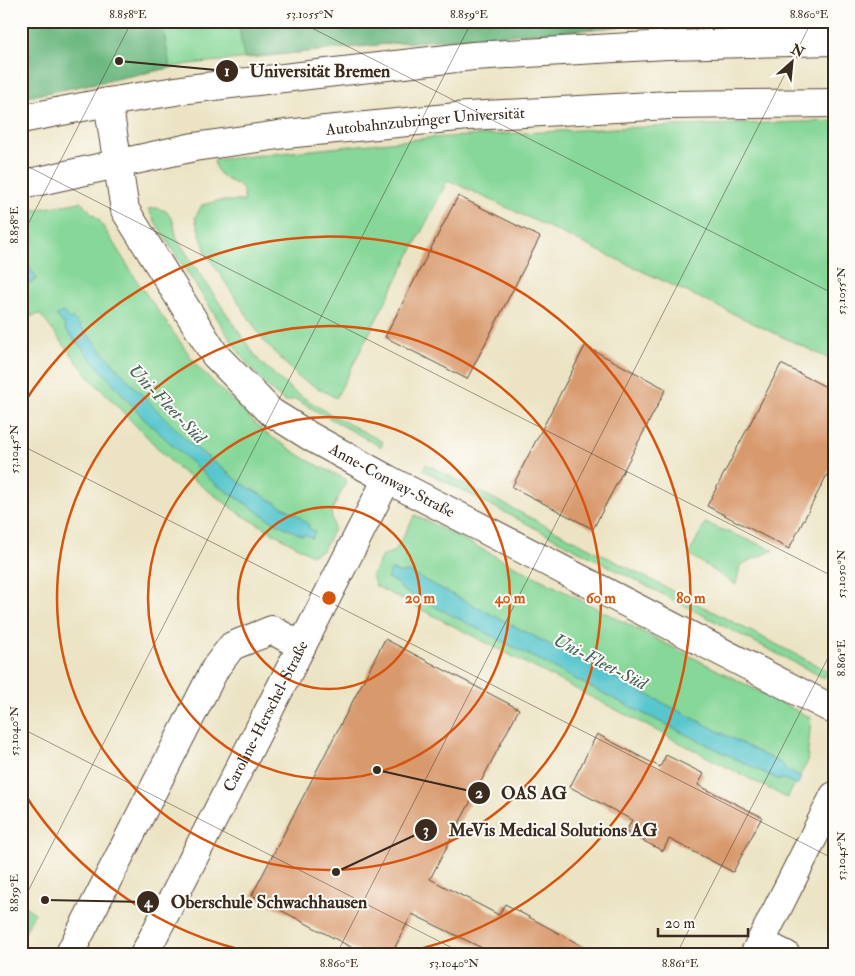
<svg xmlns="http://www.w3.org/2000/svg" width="855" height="976" font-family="'IM FELL Double Pica',serif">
<rect width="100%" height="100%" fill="#fdfcf7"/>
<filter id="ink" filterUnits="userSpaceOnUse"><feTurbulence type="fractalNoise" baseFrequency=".02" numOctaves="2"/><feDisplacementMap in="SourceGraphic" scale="10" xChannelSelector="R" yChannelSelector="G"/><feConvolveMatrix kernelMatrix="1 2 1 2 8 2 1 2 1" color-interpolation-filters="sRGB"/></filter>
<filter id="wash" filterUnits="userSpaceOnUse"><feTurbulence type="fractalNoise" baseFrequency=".0096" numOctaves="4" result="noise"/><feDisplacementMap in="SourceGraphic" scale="20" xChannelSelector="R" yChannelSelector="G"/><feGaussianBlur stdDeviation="1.12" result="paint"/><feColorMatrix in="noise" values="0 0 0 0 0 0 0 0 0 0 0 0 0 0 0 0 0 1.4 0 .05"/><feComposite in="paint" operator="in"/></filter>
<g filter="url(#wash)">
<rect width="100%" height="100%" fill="#ebe3c3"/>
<path fill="#86d798" stroke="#60805b" d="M 21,21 L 784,21 L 661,24 L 397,43 L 189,64 L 21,98 Z
M 834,121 L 834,361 L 448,180 L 336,398 L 298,377 L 264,341 L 206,253 L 195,218 L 202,205 L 218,201 L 245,201 L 242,187 C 229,180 216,177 214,160 L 429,138 L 616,128 Z
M 81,202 L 99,220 L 139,284 L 198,367 L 264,432 L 307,460 L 347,480 L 331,512 L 334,529 L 323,550 L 311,555 L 307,552 L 240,514 L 177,468 L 88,376 L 40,314 L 21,319 L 21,212 Z
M 157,208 L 166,211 L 173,221 L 177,239 L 238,331 L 260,362 L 293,391 L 330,414 L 383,442 L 381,447 L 295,399 L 286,402 C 252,378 232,341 210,307 C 189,275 167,243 148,209 Z
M 426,464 L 828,671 L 824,678 L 423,470 Z
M 415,515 L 811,718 L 807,763 L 787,798 L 376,586 L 372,576 L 382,556 L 395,551 Z
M 705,523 L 774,550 L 740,565 L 736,585 L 689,554 Z
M 21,904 L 35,913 L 21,939 Z"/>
<path fill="#6cb880" stroke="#54714f" d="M 21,21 L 162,21 L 170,68 L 21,98 Z
M 238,21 L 784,21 L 661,24 L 397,43 L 244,58 Z"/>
<path fill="#58c6cd" stroke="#4a7876" d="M 21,260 L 27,262 L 37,279 L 29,284 L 23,276 L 21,277 Z
M 63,312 L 70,320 L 73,318 L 137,390 L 192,445 L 241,483 L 297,515 L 309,525 L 308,528 L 315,531 L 312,538 L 304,534 L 303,536 L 272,521 L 214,483 L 145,420 L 65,329 L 64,324 L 56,315 Z
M 392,569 L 399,573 L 409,572 L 782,764 L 787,770 L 801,778 L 797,785 L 784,779 L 779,780 L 618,701 L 401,589 L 397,583 L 387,578 Z"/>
<g id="blocks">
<path fill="#d8996d" d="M 458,196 L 540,237 L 467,379 L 385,337 Z
M 585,346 L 666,389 L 593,529 L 512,487 Z
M 781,364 L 834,391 L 834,461 L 789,549 L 707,506 Z
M 385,639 L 519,709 L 430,879 L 499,915 L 505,904 L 599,955 L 478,955 L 482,948 L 412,914 L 391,955 L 366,955 L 252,895 Z
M 597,734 L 660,767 L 666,755 L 704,774 L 698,785 L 762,817 L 733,872 L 669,839 L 663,851 L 626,832 L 632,820 L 570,787 Z"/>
</g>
</g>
<g filter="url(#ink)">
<use href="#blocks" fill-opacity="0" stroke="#554637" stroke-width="1"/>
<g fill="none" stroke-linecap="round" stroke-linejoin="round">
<defs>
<g id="minor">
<path id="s1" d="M 108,102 L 125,210 L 215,355 L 271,412 L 311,437 L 387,479 L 834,710"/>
<path d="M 760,942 L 786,955"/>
<path d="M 69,955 L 216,667 L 232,646 L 272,630 L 302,646"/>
<path id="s2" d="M 144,955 L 387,479"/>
<path d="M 754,955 L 834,796"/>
</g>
<g id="major">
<path d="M 21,119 L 108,102 L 188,89 L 473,56 L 667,45 L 834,41"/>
<path id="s3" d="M 21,185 L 194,147 L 285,134 L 468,116 L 670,105 L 834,103"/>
</g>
</defs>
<use href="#minor" stroke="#554637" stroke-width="30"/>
<use href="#major" stroke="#554637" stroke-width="30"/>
<use href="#minor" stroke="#fff" stroke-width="28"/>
<use href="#major" stroke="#fff" stroke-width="28"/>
</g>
</g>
<path fill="none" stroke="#3b2a1e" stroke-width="1" stroke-opacity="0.45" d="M 298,21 L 834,294M 21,163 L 834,577M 21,238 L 132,21M 21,445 L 834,859M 21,728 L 466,955M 21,905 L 472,21M 336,955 L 812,21M 676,955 L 834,646"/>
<g fill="none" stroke="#d7540e" stroke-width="2.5">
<circle cx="329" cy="598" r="91"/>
<circle cx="329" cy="598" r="181"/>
<circle cx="329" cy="598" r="272"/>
<path d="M266 955A362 362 0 0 1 22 790M22 406A362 362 0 1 1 392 955"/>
</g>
<g text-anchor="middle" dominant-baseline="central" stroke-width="4" stroke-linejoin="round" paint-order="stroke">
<g font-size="16" fill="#3b2a1e" stroke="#fdfcf7">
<text stroke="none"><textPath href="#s3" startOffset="410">Autobahnzubringer Universität</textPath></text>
<text stroke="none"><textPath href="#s1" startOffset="499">Anne-Conway-Straße</textPath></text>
<text stroke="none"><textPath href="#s2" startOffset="268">Caroline-Herschel-Straße</textPath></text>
</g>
<g font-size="18" font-style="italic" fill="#45615b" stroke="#fdfcf7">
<text transform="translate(167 404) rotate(46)">Uni-Fleet-Süd</text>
<text transform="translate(600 662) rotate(27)">Uni-Fleet-Süd</text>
</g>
</g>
<circle cx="329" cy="598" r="8" fill="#d7540e" stroke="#fdfcf7" stroke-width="2.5"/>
<g font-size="15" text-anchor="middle" font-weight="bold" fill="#d7540e" stroke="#fdfcf7" stroke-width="4" stroke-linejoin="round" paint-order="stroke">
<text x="420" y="603">20 m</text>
<text x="510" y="603">40 m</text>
<text x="601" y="603">60 m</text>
<text x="691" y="603">80 m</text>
</g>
<path fill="none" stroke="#3b2a1e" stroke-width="2" d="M119 61L227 71M377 770L479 793M336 872L426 830M45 900L148 902"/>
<g fill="#3b2a1e" stroke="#fdfcf7" stroke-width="2">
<circle cx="119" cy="61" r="5"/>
<circle cx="377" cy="770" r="5"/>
<circle cx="336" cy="872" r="5"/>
<circle cx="45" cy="900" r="5"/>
<circle cx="227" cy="71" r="12"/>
<circle cx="479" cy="793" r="12"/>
<circle cx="426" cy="830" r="12"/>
<circle cx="148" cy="902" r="12"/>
</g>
<g font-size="15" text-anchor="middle" font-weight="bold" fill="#fff">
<text x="227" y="76">1</text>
<text x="479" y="798">2</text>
<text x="426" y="835">3</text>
<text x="148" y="907">4</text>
</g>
<g font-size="18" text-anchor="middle" font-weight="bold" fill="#3b2a1e" stroke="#fdfcf7" stroke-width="4" stroke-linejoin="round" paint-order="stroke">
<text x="320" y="77">Universität Bremen</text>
<text x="534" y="799">OAS AG</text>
<text x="553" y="836">MeVis Medical Solutions AG</text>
<text x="269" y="908">Oberschule Schwachhausen</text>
</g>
<rect width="855" height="976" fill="none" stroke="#fdfcf7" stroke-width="55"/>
<g transform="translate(792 62) rotate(27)" stroke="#fdfcf7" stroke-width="4" paint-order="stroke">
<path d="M0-4L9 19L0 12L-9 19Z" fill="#3b2a1e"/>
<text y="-8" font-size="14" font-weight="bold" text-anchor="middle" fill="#3b2a1e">N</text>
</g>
<path d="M658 928v8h90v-8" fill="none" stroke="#3b2a1e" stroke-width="2.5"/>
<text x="665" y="928" font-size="15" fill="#3b2a1e" stroke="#fdfcf7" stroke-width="4" paint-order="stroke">20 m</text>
<rect x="28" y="28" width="800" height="920" fill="none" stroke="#3b2a1e" stroke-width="2"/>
<g font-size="12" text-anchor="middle" fill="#3b2a1e">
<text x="128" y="18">8.858°E</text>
<text x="310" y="18">53.1055°N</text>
<text x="469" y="18">8.859°E</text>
<text x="809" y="18">8.860°E</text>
<text transform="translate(14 225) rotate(-90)" y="4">8.858°E</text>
<text transform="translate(841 291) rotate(-90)" y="4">53.1055°N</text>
<text transform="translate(14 449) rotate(-90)" y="4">53.1045°N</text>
<text transform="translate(841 574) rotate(-90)" y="4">53.1050°N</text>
<text transform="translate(841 658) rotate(-90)" y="4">8.861°E</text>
<text transform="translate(14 731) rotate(-90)" y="4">53.1040°N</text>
<text transform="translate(841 856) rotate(-90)" y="4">53.1045°N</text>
<text transform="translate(14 893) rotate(-90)" y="4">8.859°E</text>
<text x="339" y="967">8.860°E</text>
<text x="454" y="967">53.1040°N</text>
<text x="680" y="967">8.861°E</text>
</g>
</svg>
